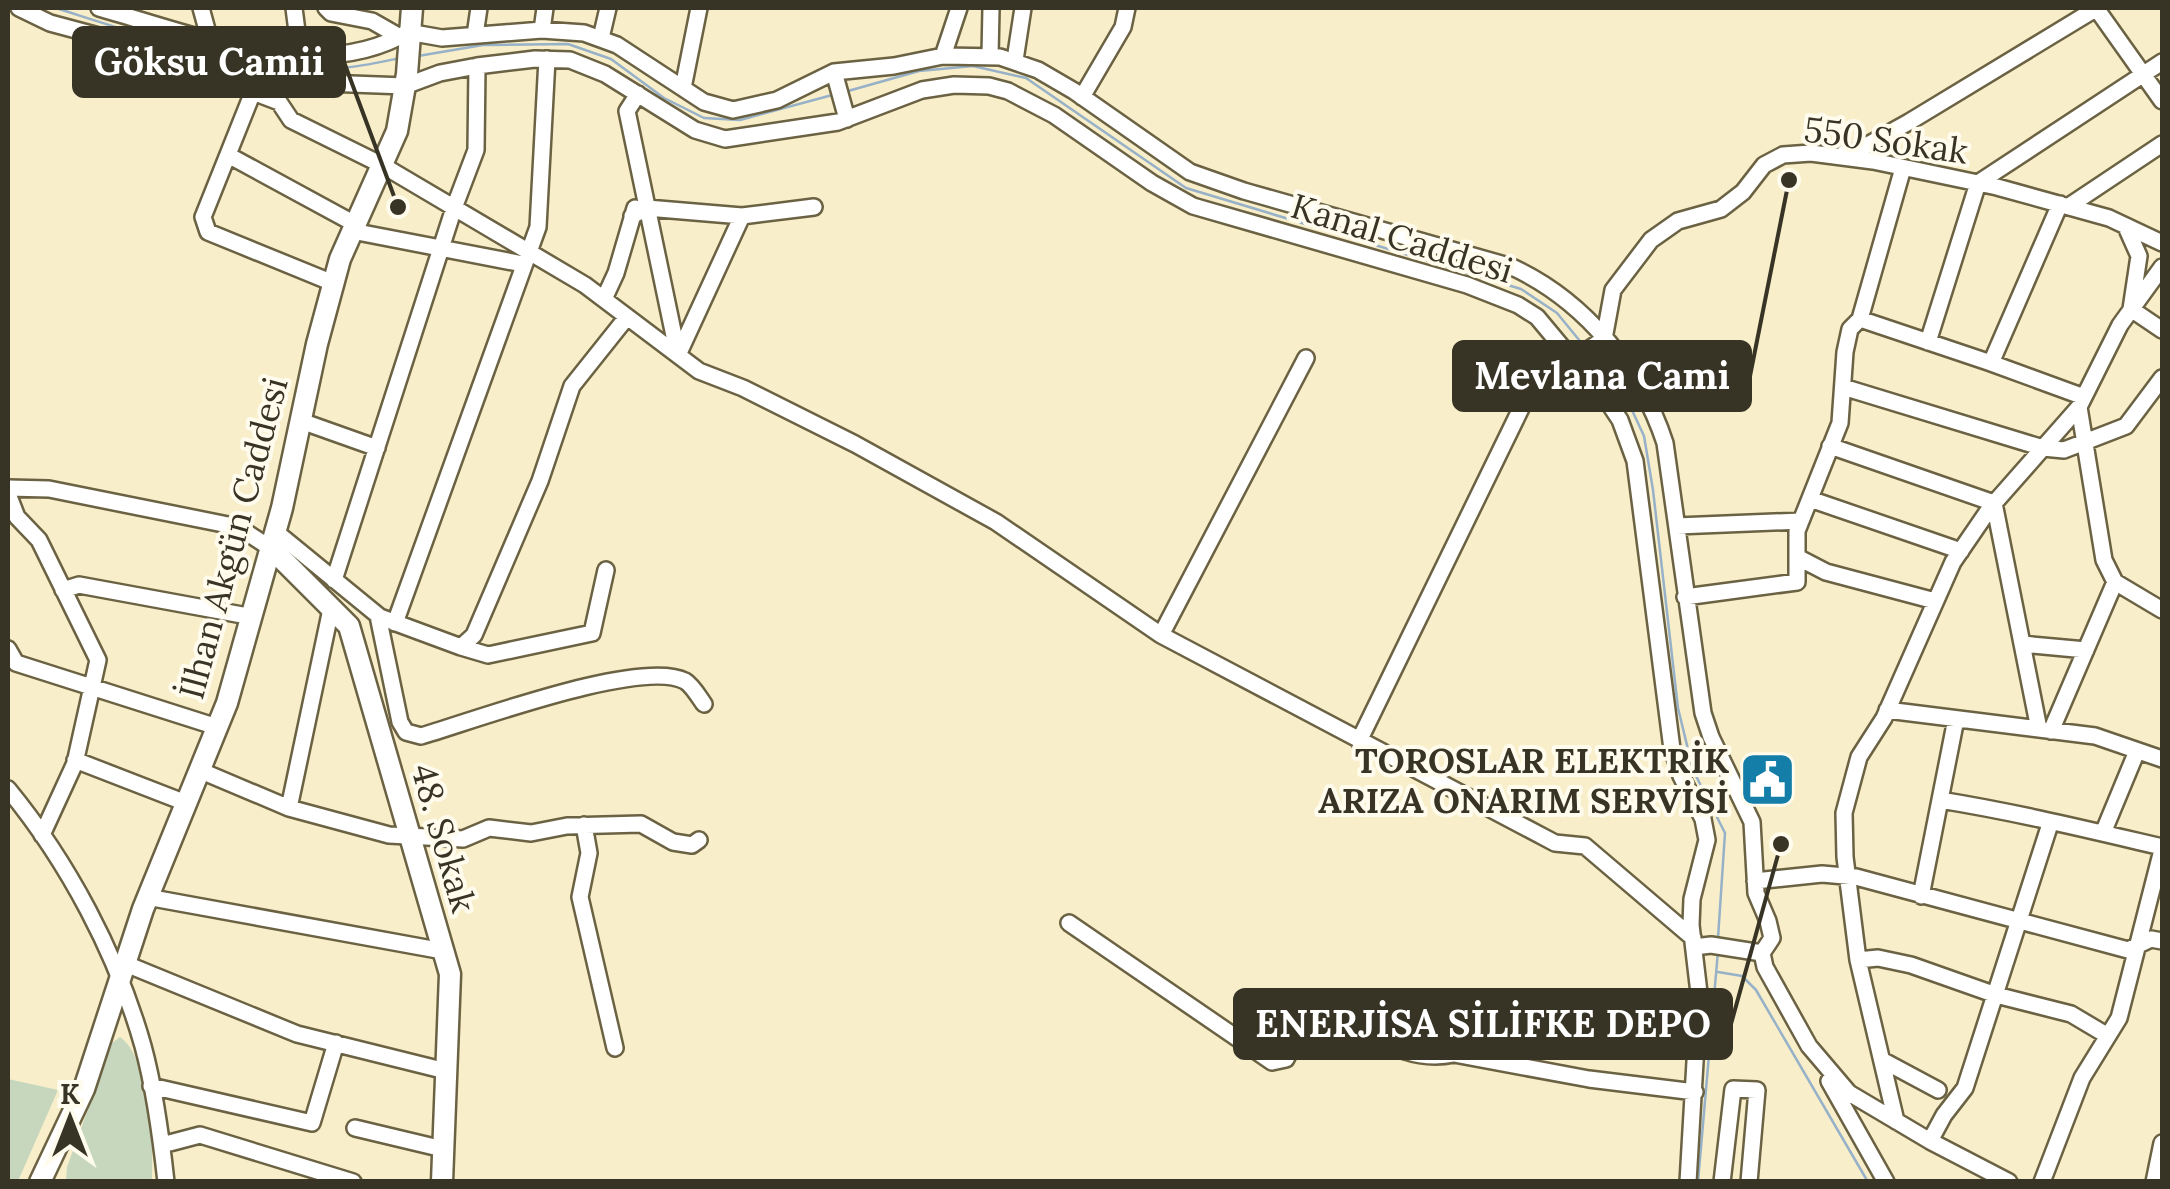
<svg xmlns="http://www.w3.org/2000/svg" width="2170" height="1189" font-family="Lora,serif">
<rect width="100%" height="100%" fill="#f8eeca"/>
<path fill="#c6d7be" d="M 120,1037 C 150,1058 154,1146 152,1181 L 66,1182 L 67,1167 L 112,1043 Z
M 8,1079 L 58,1090 L 18,1181 L 8,1181 Z"/>
<g fill="none" stroke-linecap="round" stroke-linejoin="round">
<path stroke="#96b1c8" stroke-width="2.5" d="M 56,8 C 147,37 242,71 340,68 C 360,67 381,62 400,58
M 418,56 L 483,45 L 568,44 L 611,59 L 664,98 L 704,118 L 740,120 L 836,94
M 848,91 L 919,71 L 973,66 L 1026,78 L 1186,188 L 1521,289 L 1557,313 L 1584,346
M 1597,361 L 1624,393 L 1644,436 L 1653,490 L 1678,708 L 1693,770 L 1725,833 L 1718,938
M 1718,972 L 1742,976 L 1756,990 L 1868,1182
M 1698,1182 L 1718,951"/>
<defs>
<path id="minor" d="M 19,8 L 50,23 L 177,57 L 298,82 L 405,86 L 440,73 L 477,66 L 535,59 L 570,60 L 605,74 L 695,130 L 725,139 L 838,122 L 922,90 L 954,85 L 989,86 L 1008,91 L 1054,115 L 1152,183 L 1193,206 L 1467,285 L 1518,305 L 1537,317 L 1608,402 L 1620,420 L 1635,461 L 1672,749 L 1681,776 L 1703,819 L 1707,840 L 1692,899 L 1691,925 L 1699,993 L 1688,1182
M 99,8 C 192,34 318,86 408,32 L 442,38 L 542,30 L 584,33 L 617,45 L 704,102 L 733,110 L 777,100 L 834,72 L 894,66 L 943,56 L 1000,57 L 1038,70 L 1074,91 L 1190,172 L 1244,191 L 1512,267 C 1584,300 1641,369 1665,443 L 1703,713 L 1711,737 L 1752,822 L 1756,893 L 1768,921 L 1772,938 L 1762,953 L 1711,945 L 1694,947
M 201,8 L 209,37
M 294,8 L 300,55
M 326,8 L 331,13 L 372,21 L 400,37
M 2096,8 L 2162,101
M 542,30 L 545,8
M 475,35 L 479,8
M 601,38 L 608,8
M 943,56 L 959,8
M 990,56 L 991,8
M 1015,60 L 1023,8
M 834,72 L 847,119
M 683,88 L 699,8
M 638,94 L 627,111 L 678,355
M 1082,97 L 1123,27 L 1127,8
M 1845,152 L 1855,152 L 1909,122 L 2097,8
M 228,155 L 355,224
M 1903,168 L 1860,319 L 1991,363
M 2060,204 L 1991,363 L 2084,397
M 2069,206 L 2162,144
M 632,216 L 647,208 L 742,216 L 814,207
M 2126,227 L 2139,256 L 2131,309 L 2162,330
M 352,231 L 523,264
M 333,283 L 208,232 L 203,217 L 253,92 L 279,102 L 291,120 L 382,165 L 585,285 L 699,371 L 743,388 L 855,444 L 996,522 L 1161,635 L 1555,843 L 1585,846 L 1693,938
M 604,299 L 616,273 L 635,208
M 1928,342 L 1978,183 L 2162,62
M 678,355 L 742,216
M 1843,387 L 2043,448 L 2064,450 L 2126,426 L 2162,378
M 2079,407 L 2104,560 L 2115,582 L 2162,610
M 301,421 L 377,448
M 1830,446 L 1994,503 L 2039,729
M 8,488 L 49,489 L 238,527 L 272,549
M 8,494 L 17,517 L 39,540 L 98,660 L 75,763 L 42,835
M 1810,499 L 1961,551
M 1677,526 L 1801,521
M 276,532 L 380,617 L 461,647 L 488,655 L 592,633 L 606,570
M 1797,557 L 1826,572 L 1935,601
M 334,580 L 454,208 L 476,150 L 477,66
M 63,590 L 79,585 L 253,617
M 1685,597 L 1797,582 L 1797,531 L 1840,423 L 1845,352 L 1850,329 L 1860,319
M 378,616 L 400,722 L 406,732 L 421,736 C 473,721 641,658 685,681 C 692,685 699,697 704,704
M 395,623 L 538,227 L 547,59
M 1161,635 L 1306,358
M 2022,644 L 2086,650
M 461,647 L 474,635 L 540,481 L 572,386 L 627,317
M 8,649 L 16,663 L 217,727
M 1887,710 L 2095,736 L 2162,759
M 2051,731 L 2115,582
M 1359,741 L 1527,396 L 1549,376 L 1604,339 L 1613,290 L 1651,240 L 1678,221 L 1721,209 L 1743,192 L 1764,165 L 1783,155 L 1811,153 L 1873,161 L 1997,187 L 2109,218 L 2162,243
M 75,760 L 186,803
M 199,770 L 289,808 L 389,835 L 463,839 L 489,828 L 531,833 L 567,826 L 641,824 L 673,842 L 692,845 L 699,840
M 8,789 C 68,862 117,954 143,1046 C 155,1090 161,1136 166,1182
M 1940,800 C 2015,812 2089,830 2162,847
M 289,808 L 331,609
M 584,825 L 589,853 L 580,897 L 615,1048
M 2103,833 L 2137,751
M 1755,881 L 1822,874 L 1856,877 L 2128,950 L 2151,939 L 2162,941
M 1921,896 L 1956,719
M 147,897 L 443,951
M 1069,923 L 1272,1062 L 1286,1059 L 1307,1017 L 1321,1010 C 1368,1028 1401,1065 1454,1054 L 1589,1079 L 1695,1092
M 1762,953 L 1765,967 L 1809,1046 L 1849,1093 L 1930,1141 L 2009,1182
M 1858,960 L 1878,958 L 1911,965 L 1996,995 L 2071,1014 L 2108,1036
M 126,964 L 297,1034 L 446,1071
M 1882,1060 L 1938,1090
M 1829,1081 L 1886,1182
M 151,1086 L 312,1123 L 336,1043
M 1896,1121 L 1858,960 L 1845,857 L 1844,813 L 1859,757 L 1884,718 L 1953,562 L 1990,508 L 2079,407 L 2120,325 L 2162,267
M 355,1128 L 443,1149
M 1930,1141 L 1944,1115 L 1965,1088 L 2050,824
M 162,1145 L 200,1135 L 353,1182
M 1722,1182 L 1733,1089 L 1757,1090 L 1749,1182
M 2042,1182 L 2082,1078 L 2119,1018 L 2162,850
M 2154,1182 L 2162,1143"/>
<path id="major" d="M 272,549 L 349,626 L 450,974 L 442,1182
M 40,1182 L 84,1089 L 143,909 L 227,703 L 282,508 L 317,344 L 340,259 L 397,131 L 407,74 L 412,8"/>
</defs>
<use href="#minor" stroke="#6b6243" stroke-width="20"/>
<use href="#major" stroke="#6b6243" stroke-width="25"/>
<use href="#minor" stroke="#fff" stroke-width="15"/>
<use href="#major" stroke="#fff" stroke-width="20"/>
</g>
<defs>
<symbol id="civic-square" viewBox="-11 -11 22 22"><rect x="-9" y="-9" width="18" height="18" rx="4" fill="#157ea8" stroke="#fffbed"/><path d="M-.6-6.5H3V-4.5H.6V-3L4-1V1h2V6H-6V1h2V-1L-.6-3ZM-1.2 2.5V6h2.4V2.5Z" fill="#fff"/></symbol>
</defs>
<g fill-rule="evenodd">
<use href="#civic-square" x="1736" y="748" width="63" height="63"/>
</g>
<g text-anchor="middle" dominant-baseline="central" stroke-width="8" stroke-linejoin="round" paint-order="stroke">
<g font-size="35" fill="#373325" stroke="#fffbed">
<text transform="translate(1886 140) rotate(8)">550 Sokak</text>
<text transform="translate(1402 238) rotate(17)">Kanal Caddesi</text>
<text transform="translate(233 538) rotate(-75)">İlhan Akgün Caddesi</text>
<text transform="translate(444 838) rotate(74)">48. Sokak</text>
</g>
<g font-size="35" font-weight="bold" fill="#373325" stroke="#fffbed" text-anchor="end">
<text x="1729" y="760">TOROSLAR ELEKTRİK<tspan x="1729" dy="40">ARIZA ONARIM SERVİSİ</tspan></text>
</g>
</g>
<path fill="none" stroke="#373325" stroke-width="4" d="M398 207L344 62M1789 180L1750 376M1781 844L1731 1024"/>
<g fill="#373325" stroke="#fffbed" stroke-width="4">
<circle cx="398" cy="207" r="10"/>
<circle cx="1789" cy="180" r="10"/>
<circle cx="1781" cy="844" r="10"/>
</g>
<g fill="#373325" stroke="#373325" stroke-width="4">
<rect x="74" y="28" width="270" height="68" rx="10"/>
<rect x="1454" y="342" width="296" height="68" rx="10"/>
<rect x="1235" y="990" width="496" height="68" rx="10"/>
</g>
<g font-size="38" text-anchor="middle" font-weight="bold" fill="#fff">
<text x="209" y="75">Göksu Camii</text>
<text x="1602" y="389">Mevlana Cami</text>
<text x="1483" y="1037">ENERJİSA SİLİFKE DEPO</text>
</g>
<rect width="2170" height="1189" fill="none" stroke="#373325" stroke-width="20"/>
<g transform="translate(70 1119)" stroke="#fffbed" stroke-width="8" paint-order="stroke">
<path d="M0-8L18 38L0 25L-18 38Z" fill="#373325"/>
<text y="-15" font-size="28" font-weight="bold" text-anchor="middle" fill="#373325">K</text>
</g>
</svg>
